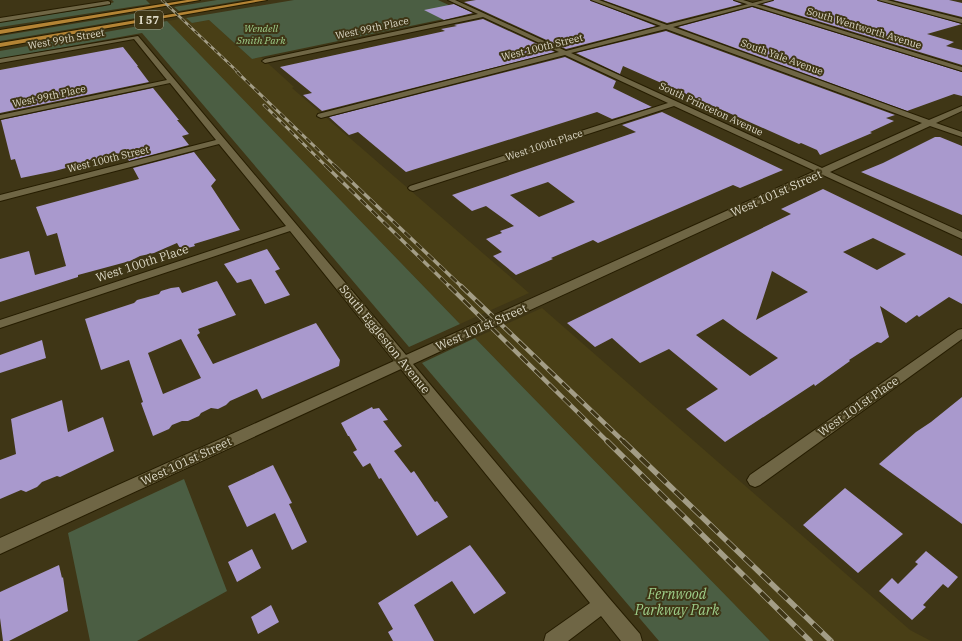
<svg xmlns="http://www.w3.org/2000/svg" width="962" height="641" font-family="'IBM Plex Serif',serif">
<rect width="100%" height="100%" fill="#3f3616"/>
<path fill="#493f16" d="M 186,18 L 192,23 L 209,20 L 252,59 L 261,57 L 294,87 L 292,88 L 529,293 L 460,324 L 167,21 Z
M 542,308 L 910,630 L 931,641 L 770,641 L 475,338 Z"/>
<path fill="#4b5e43" d="M 112,0 L 146,0 L 150,4 L 0,27 L 0,22 L 105,6 L 114,2 Z
M 217,0 L 244,0 L 179,11 L 174,7 Z
M 294,0 L 438,0 L 468,14 L 252,59 L 209,20 L 192,23 L 186,18 Z
M 156,10 L 160,14 L 0,41 L 0,36 Z
M 167,21 L 174,28 L 460,324 L 409,347 L 142,33 L 0,59 L 0,51 Z
M 475,338 L 770,641 L 659,641 L 422,363 Z
M 184,479 L 227,591 L 137,641 L 90,641 L 68,533 Z"/>
<path fill="#a999cd" fill-rule="evenodd" d="M 476,0 L 590,0 L 656,26 L 566,49 L 464,2 Z
M 603,0 L 733,0 L 742,4 L 667,23 Z
M 774,0 L 877,0 L 962,24 L 927,34 L 954,42 L 946,46 L 962,50 L 962,65 L 762,4 Z
M 893,0 L 949,0 L 962,3 L 962,17 Z
M 454,4 L 473,13 L 444,20 L 424,10 Z
M 752,7 L 962,72 L 962,96 L 954,94 L 907,111 L 678,27 Z
M 483,19 L 555,52 L 322,111 L 303,95 L 312,93 L 280,67 L 445,31 L 441,29 L 457,26 L 454,25 Z
M 666,31 L 895,115 L 886,118 L 894,121 L 870,132 L 872,133 L 820,155 L 817,150 L 801,143 L 799,144 L 623,66 L 620,74 L 576,53 Z
M 123,47 L 138,66 L 137,66 L 149,82 L 0,113 L 0,70 Z
M 565,57 L 616,81 L 613,88 L 652,107 L 612,119 L 597,112 L 406,172 L 358,132 L 349,135 L 329,117 Z
M 153,88 L 179,120 L 177,120 L 189,134 L 182,136 L 189,145 L 129,161 L 124,152 L 55,171 L 21,178 L 15,159 L 11,160 L 1,120 Z
M 662,112 L 783,170 L 740,188 L 733,185 L 598,243 L 593,240 L 551,258 L 553,259 L 516,275 L 493,256 L 502,252 L 486,239 L 502,233 L 500,231 L 514,226 L 486,206 L 472,211 L 452,195 L 636,132 L 622,125 ZM 548,182 L 575,202 L 539,217 L 510,195 Z
M 935,137 L 940,137 L 962,146 L 962,215 L 861,172 L 883,163 Z
M 194,152 L 216,180 L 211,186 L 240,230 L 194,244 L 195,246 L 181,250 L 177,243 L 154,253 L 140,256 L 130,261 L 78,275 L 78,277 L 0,302 L 0,259 L 29,251 L 35,275 L 66,266 L 57,233 L 47,236 L 36,207 L 139,179 L 133,168 Z
M 823,189 L 962,256 L 962,304 L 949,297 L 919,317 L 917,315 L 906,323 L 880,306 L 889,337 L 881,343 L 877,342 L 849,360 L 850,361 L 815,386 L 814,384 L 725,442 L 686,409 L 718,389 L 669,349 L 640,363 L 612,338 L 595,347 L 567,323 L 791,214 L 781,209 ZM 873,238 L 906,254 L 877,270 L 843,252 ZM 772,271 L 808,292 L 756,320 ZM 723,319 L 738,330 L 778,358 L 750,376 L 696,335 Z
M 267,249 L 280,269 L 275,271 L 290,295 L 265,304 L 251,279 L 237,283 L 224,264 Z
M 217,281 L 236,315 L 198,329 L 200,333 L 197,335 L 213,364 L 316,323 L 340,360 L 339,366 L 262,399 L 257,389 L 230,401 L 226,405 L 218,409 L 211,408 L 201,413 L 199,416 L 188,421 L 182,421 L 172,425 L 169,429 L 153,436 L 141,403 L 143,402 L 129,360 L 101,370 L 85,319 L 134,303 L 137,300 L 159,294 L 161,291 L 171,288 L 179,287 L 182,293 ZM 181,339 L 201,378 L 163,394 L 148,353 Z
M 42,340 L 46,358 L 0,373 L 0,355 Z
M 962,397 L 962,524 L 879,464 L 916,432 L 931,422 Z
M 62,400 L 68,432 L 103,417 L 114,451 L 60,477 L 57,476 L 42,482 L 37,487 L 26,492 L 21,490 L 0,499 L 0,460 L 16,454 L 11,419 Z
M 372,407 L 373,409 L 379,408 L 388,420 L 383,421 L 402,446 L 394,451 L 411,473 L 414,471 L 435,502 L 437,501 L 448,517 L 417,536 L 381,478 L 379,479 L 370,463 L 363,467 L 353,452 L 357,450 L 349,436 L 348,436 L 341,423 Z
M 273,465 L 292,503 L 289,504 L 307,542 L 292,550 L 275,513 L 247,527 L 228,486 Z
M 845,488 L 903,534 L 858,573 L 803,525 Z
M 470,545 L 506,593 L 474,614 L 452,581 L 414,605 L 434,641 L 393,641 L 388,632 L 393,629 L 378,603 Z
M 252,549 L 261,568 L 237,582 L 228,562 Z
M 926,551 L 958,577 L 948,588 L 943,584 L 923,605 L 926,607 L 912,620 L 879,591 L 892,578 L 898,584 L 918,564 L 915,562 Z
M 59,565 L 62,578 L 63,577 L 68,611 L 9,641 L 3,641 L 0,618 L 0,592 Z
M 271,605 L 279,622 L 258,634 L 251,617 Z"/>
<g fill="none" stroke-linecap="round" stroke-linejoin="round">
<defs>
<path id="street" d="M 448,0 L 455,0 L 566,51 L 661,26 L 591,0 L 599,0 L 667,25 L 764,0 L 773,0 L 673,27 L 929,120 L 962,106 L 962,111 L 936,123 L 962,132 L 962,137 L 930,126 L 830,172 L 962,232 L 962,239 L 823,175 L 413,364 L 609,598 L 640,634 L 642,641 L 621,641 L 601,616 L 568,641 L 544,641 L 546,634 L 590,603 L 401,369 L 0,554 L 0,538 L 394,361 L 290,231 L 0,328 L 0,320 L 286,226 L 219,144 L 0,201 L 0,195 L 216,140 L 170,83 L 0,119 L 0,115 L 167,80 L 134,39 L 0,63 L 0,59 L 138,36 L 406,355 L 815,171 L 674,106 L 413,191 L 410,190 L 408,188 L 410,186 L 668,103 L 565,55 L 321,118 L 317,116 L 318,114 L 559,52 L 483,17 L 265,63 L 262,61 L 265,59 L 478,14 ZM 666,29 L 922,123 L 822,168 L 571,53 Z
M 878,0 L 887,0 L 962,19 L 962,23 Z
M 108,1 L 110,2 L 110,4 L 0,22 L 0,18 Z
M 962,329 L 962,339 L 760,485 L 755,487 L 750,485 L 747,480 L 750,475 L 958,330 Z"/>
<path id="secondary" d="M 734,0 L 743,0 L 962,67 L 962,71 Z"/>
<path id="highway" d="M 187,0 L 200,0 L 0,34 L 0,30 Z
M 255,0 L 267,0 L 0,47 L 0,43 Z"/>
</defs>
<use href="#street" stroke="#261d00" stroke-width="2"/>
<use href="#secondary" stroke="#261d00" stroke-width="2"/>
<use href="#highway" stroke="#261d00" stroke-width="2"/>
<use href="#street" fill="#6f6645" fill-rule="evenodd"/>
<use href="#secondary" fill="#6f6645" fill-rule="evenodd"/>
<use href="#highway" fill="#b48435" fill-rule="evenodd"/>
<defs>
<path id="rail-far4" d="M 162,0 L 239,73"/>
<path id="rail-far3" d="M 237,72 L 336,167
M 264,105 L 327,167"/>
<path id="rail-far2" d="M 326,166 L 450,287
M 335,166 L 462,287"/>
<path id="rail-far1" d="M 449,286 L 608,442
M 461,286 L 624,442"/>
<path id="rail" d="M 607,441 L 810,641
M 623,441 L 831,641"/>
</defs>
<use href="#rail-far4" stroke="#a39d86" stroke-width="2.5"/>
<use href="#rail-far3" stroke="#a39d86" stroke-width="3"/>
<use href="#rail-far2" stroke="#a39d86" stroke-width="3.5"/>
<use href="#rail-far1" stroke="#a39d86" stroke-width="4.5"/>
<use href="#rail" stroke="#a39d86" stroke-width="5.5"/>
<use href="#rail-far4" stroke="#3f3616" stroke-width="1.5" stroke-dasharray="4.5" stroke-linecap="butt"/>
<use href="#rail-far3" stroke="#3f3616" stroke-width="2" stroke-dasharray="6" stroke-linecap="butt"/>
<use href="#rail-far2" stroke="#3f3616" stroke-width="2.5" stroke-dasharray="8" stroke-linecap="butt"/>
<use href="#rail-far1" stroke="#3f3616" stroke-width="3" stroke-dasharray="10" stroke-linecap="butt"/>
<use href="#rail" stroke="#3f3616" stroke-width="4" stroke-dasharray="12" stroke-linecap="butt"/>
</g>
<g text-anchor="middle" dominant-baseline="central" stroke-width="4" stroke-linejoin="round" paint-order="stroke">
<g font-size="10" font-style="italic" fill="#9ece8a" stroke="#3f3616">
<text x="261" y="28">Wendell<tspan x="261" dy="12">Smith Park</tspan></text>
</g>
<g font-size="10" fill="#ddd9c7" stroke="#3f3616">
<text transform="translate(372 28) rotate(-12)">West 99th Place</text>
<text transform="translate(864 28) rotate(17)">South Wentworth Avenue</text>
<text transform="translate(66 39) rotate(-10)">West 99th Street</text>
<text transform="translate(542 47) rotate(-14)">West 100th Street</text>
<text transform="translate(782 57) rotate(20)">South Yale Avenue</text>
<text transform="translate(49 96) rotate(-12)">West 99th Place</text>
<text transform="translate(711 109) rotate(25)">South Princeton Avenue</text>
<text transform="translate(544 145) rotate(-18)">West 100th Place</text>
<text transform="translate(108 159) rotate(-14)">West 100th Street</text>
</g>
<rect fill="#3f3616" stroke="#aea892" stroke-width="1" x="135" y="11" width="28" height="18" rx="3"/>
<g font-size="11" font-weight="bold" fill="#ddd9c7">
<text x="149" y="20">I 57</text>
</g>
<g font-size="12" fill="#ddd9c7" stroke="#3f3616">
<text transform="translate(776 193) rotate(-24)">West 101st Street</text>
<text transform="translate(142 263) rotate(-18)">West 100th Place</text>
<text transform="translate(481 327) rotate(-24)">West 101st Street</text>
<text transform="translate(385 339) rotate(51)">South Eggleston Avenue</text>
<text transform="translate(858 406) rotate(-35)">West 101st Place</text>
<text transform="translate(186 461) rotate(-25)">West 101st Street</text>
</g>
<g font-size="14" font-style="italic" fill="#9ece8a" stroke="#3f3616">
<text x="677" y="594">Fernwood<tspan x="677" dy="16">Parkway Park</tspan></text>
</g>
</g>
</svg>
